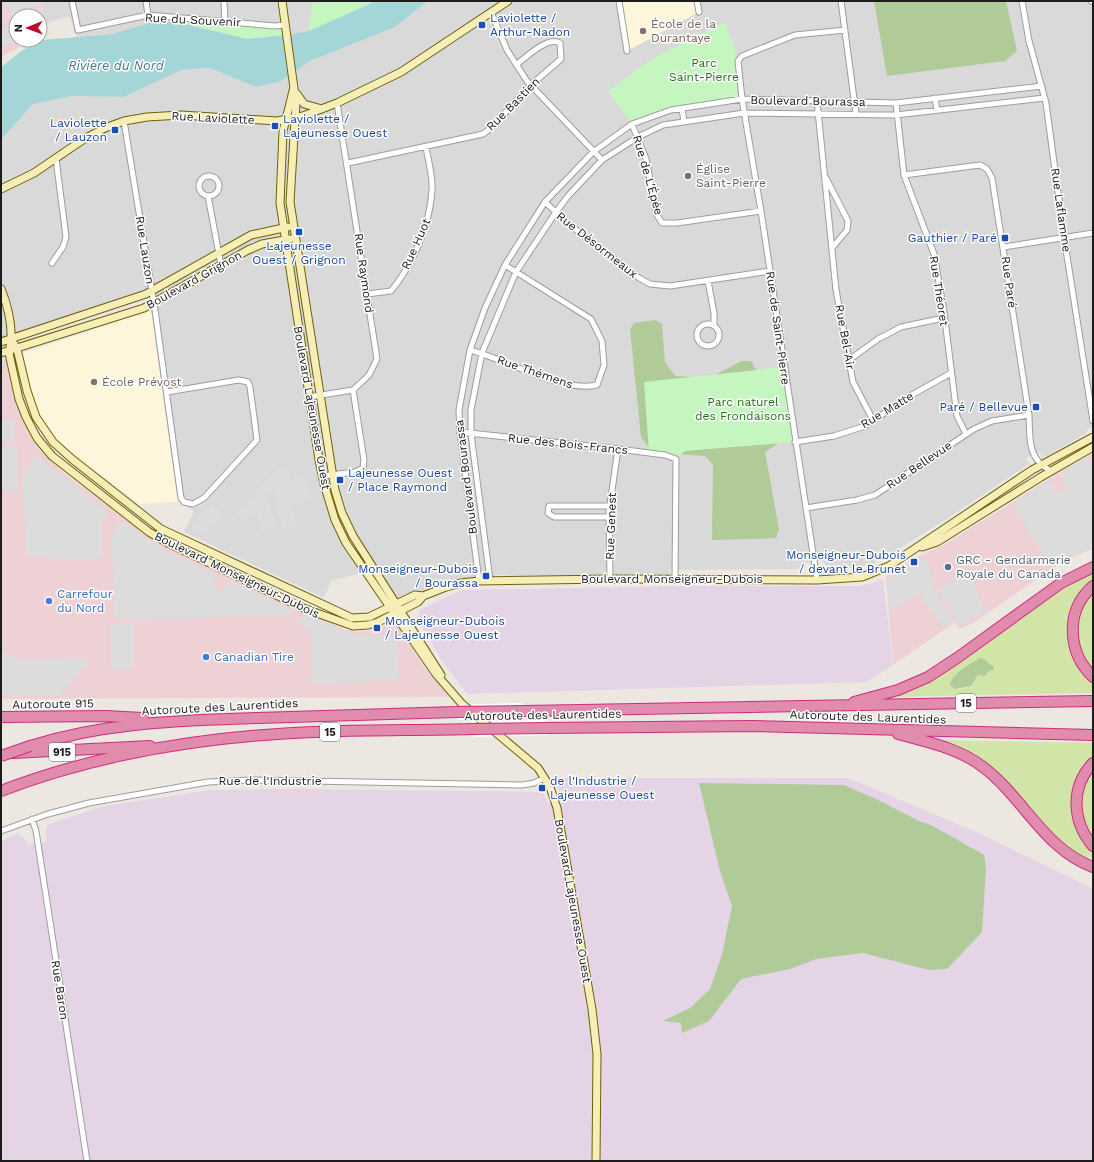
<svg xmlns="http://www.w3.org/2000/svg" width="1094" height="1162" font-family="'Work Sans',sans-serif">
<rect width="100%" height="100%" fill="#ede7e2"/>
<path fill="#dad9d9" d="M 41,1 L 313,1 L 309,31 L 286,35 L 158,21 L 112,34 L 77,37 L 69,16 L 40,25 L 40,16 L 32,16 L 31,13 L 43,9 Z
M 428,1 L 1093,1 L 1093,427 L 1089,428 L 1085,434 L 1047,456 L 1042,457 L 1039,452 L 1026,458 L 1029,464 L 945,520 L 889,555 L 873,564 L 855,568 L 829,570 L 822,560 L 806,563 L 804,569 L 668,570 L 675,579 L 497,575 L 490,580 L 461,583 L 383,603 L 361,573 L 331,581 L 324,598 L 184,532 L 194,511 L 178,502 L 147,290 L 1,340 L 1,140 L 33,104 L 73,96 L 123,97 L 182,70 L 210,68 L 256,87 L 279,82 L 310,61 L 395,27 Z"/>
<path fill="#edd1d5" d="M 1,1 L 41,1 L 43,9 L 31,13 L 32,16 L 16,16 L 16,40 L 27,40 L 23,45 L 1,57 Z
M 5,359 L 23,417 L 32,439 L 44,453 L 67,476 L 145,532 L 177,551 L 308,613 L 343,629 L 357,632 L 370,630 L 387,624 L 396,623 L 423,665 L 449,697 L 1,699 L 1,360 Z
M 1093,452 L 1093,549 L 1064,560 L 975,622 L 959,629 L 955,622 L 893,665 L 886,577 L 915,558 L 945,544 Z"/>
<path fill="#e5d4e5" d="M 883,580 L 893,665 L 867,682 L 467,694 L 442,661 L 421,625 L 419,610 L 462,590 L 681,586 L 860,586 Z
M 555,778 L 848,778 L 981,834 L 1093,889 L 1093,1161 L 1,1161 L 1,841 L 18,833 L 29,844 L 45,842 L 47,825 L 100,807 L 210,790 L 289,789 L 543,792 L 548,804 L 562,803 Z"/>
<path fill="#fdf6da" d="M 619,1 L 697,1 L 699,12 L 627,51 Z
M 151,310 L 178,502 L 139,504 L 49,437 L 34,411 L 21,354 Z"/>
<path fill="#d2e5a9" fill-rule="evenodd" d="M 1093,571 L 1093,581 L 1070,618 L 1088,677 L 1093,682 L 1093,693 L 886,697 L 1060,588 ZM 980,658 L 991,664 L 987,675 L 978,675 C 970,685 971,689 955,689 L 973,663 Z
M 1093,592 L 1093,672 C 1073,643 1070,620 1093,592 Z
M 935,740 L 1093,743 L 1093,757 C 1072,779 1063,812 1082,840 C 1086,846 1093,850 1093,857 L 1089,856 L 1087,861 L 1055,838 L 1003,779 Z
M 1093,769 L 1093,840 L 1081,816 L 1082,790 Z"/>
<path fill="#b0ca98" d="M 874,1 L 1006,1 L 1017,51 L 1005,61 L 887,76 Z
M 655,320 L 662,324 L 665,362 L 675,376 L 709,378 L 742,361 L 751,361 L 759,375 L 786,438 L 765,452 L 779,529 L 776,538 L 712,540 L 713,465 L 705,456 L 652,452 L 641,437 L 630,329 L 634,323 Z
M 980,658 L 984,659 L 994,667 L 993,670 L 989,671 L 985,676 L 978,675 L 971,686 L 955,689 L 950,685 C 952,673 971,664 980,658 Z
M 699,783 L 844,785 L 876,799 L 921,822 L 931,825 L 984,855 L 986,868 L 982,932 L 947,969 L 929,970 L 863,953 L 816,959 L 790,969 L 741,979 L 709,1021 L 682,1033 L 681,1023 L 663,1021 L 690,1008 L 710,989 L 722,955 L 732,906 L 720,871 Z"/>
<path fill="#c5f6bf" d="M 313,1 L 376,1 L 309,31 Z
M 181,18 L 285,25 L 286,35 L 247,39 L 181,23 Z
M 725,22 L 738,61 L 742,99 L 671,110 L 632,124 L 608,91 L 650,60 Z
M 784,367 L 795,442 L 685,451 L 676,459 L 649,453 L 644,382 Z"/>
<path fill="#dcdcdc" d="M 6,1 L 39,1 L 39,5 L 25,9 L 26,16 L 16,16 L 16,40 L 18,40 L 16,42 L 1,47 L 1,29 L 14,25 Z
M 14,420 L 15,441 L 1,441 L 1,421 Z
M 1,446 L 17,446 L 18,490 L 1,490 Z
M 35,455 L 108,512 L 102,523 L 101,558 L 72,560 L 26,555 L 23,476 Z
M 1087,456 L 1091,463 L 1093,485 L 1093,547 L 1066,557 L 1050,567 L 1014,504 L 1049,480 L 1057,493 L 1068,486 L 1060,473 Z
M 281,465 L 291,474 L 284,482 L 307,475 L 313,498 L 291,504 L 297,525 L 283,529 L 272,490 L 266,496 L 277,527 L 263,532 L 256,511 L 246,522 L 237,514 Z
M 211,504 L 223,515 L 202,537 L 191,526 Z
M 121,521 L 168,552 L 217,575 L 212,586 L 223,592 L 229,580 L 292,610 L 289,616 L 114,619 L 112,534 Z
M 927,557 L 933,586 L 954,620 L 944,628 L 918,593 L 890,612 L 886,581 Z
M 970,574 L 985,612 L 961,626 L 938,589 Z
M 304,614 L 359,636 L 396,636 L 399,679 L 312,684 L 311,630 L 298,623 Z
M 110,624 L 133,624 L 133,669 L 111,669 Z
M 1,652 L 21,660 L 91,658 L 60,696 L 1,696 Z"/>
<path fill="#a4d6d8" d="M 376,1 L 428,1 L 395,27 L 310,61 L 279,82 L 256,87 L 210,68 L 182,70 L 123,97 L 73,96 L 33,104 L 1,140 L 1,67 L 23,50 L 43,40 L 112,34 L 157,21 L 181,23 L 247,39 L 286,35 L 309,31 Z"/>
<path fill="#fff" d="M 522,703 L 527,718 L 458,720 L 454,705 Z
M 544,720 L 548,735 L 474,737 L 470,722 Z"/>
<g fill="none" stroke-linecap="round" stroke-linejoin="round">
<defs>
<path id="street" d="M 72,1 L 78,30 L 148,15 L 275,26 L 285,25
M 146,1 L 148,15
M 224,1 L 225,21
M 619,1 L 627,51
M 697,1 L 699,12
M 841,1 L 856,114
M 1022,1 L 1029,41 L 1046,103 L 1064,237 L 1093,421
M 1091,1 L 1093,2
M 491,12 L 507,50 L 527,81 L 602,160
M 935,98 L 937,110
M 817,101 L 836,290 L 853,382 L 873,420
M 896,103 L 904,175 L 934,254 L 944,312 L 957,416 L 966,434
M 682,109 L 684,121
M 124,121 L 155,310 L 181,498 L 184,502 L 193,504 L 204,498 L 257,440 L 250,387 L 248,382 L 239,380 L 167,392
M 632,124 L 646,159 L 657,215 L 662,223 L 677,223 L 761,211
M 348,163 L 483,134 L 491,128 L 531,85 L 561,59 L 560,43 C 548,36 526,57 516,65
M 904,175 L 980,165 L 987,169 L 992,178 L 1029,415 C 1030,439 1027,459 1051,471
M199 186a10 10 0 1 1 20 0a10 10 0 1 1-20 0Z
M 826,178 L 848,221 L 847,230 L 832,248
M 208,196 L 221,265
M 545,202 L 570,225 L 639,278 L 650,284 L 670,286 L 770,271
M 1004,247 L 1093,233
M 52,263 L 63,247 L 66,237 L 56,159
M 708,281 L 714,313 L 714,326
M 367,294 L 391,291 C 413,264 430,225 432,190 C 433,176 428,160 426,147
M697 335a11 11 0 1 1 22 0a11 11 0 1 1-22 0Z
M 470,350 C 505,359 563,393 597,385 L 604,365 L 602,341 L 591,319 L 505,265
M 849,360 L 878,339 L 901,327 L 944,318
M 309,397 L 353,390 L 369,375 L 377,359 L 337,103
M 460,432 L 618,449 L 665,455 L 676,459 L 675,579
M 795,442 L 834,436 L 865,426 L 910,396 L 951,373
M 322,476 L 355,472 L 363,468 L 364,460 L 353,390
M 806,508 L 857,500 L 875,495 L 974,429 L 992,421 L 1029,415
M 609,517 L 554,517 L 548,513 L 549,506 L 610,506
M 610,579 L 609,511 L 618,449
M 490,580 L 471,434 L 471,410 L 482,353 L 516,272 L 556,212 L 568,196 L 602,160 L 638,137 L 663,125 L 744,113 L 896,115 L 1044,98
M 817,580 L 761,211 L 742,99 L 738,61 L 742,56 L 795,35 L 845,30
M 479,581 L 460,432 L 459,410 L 470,350 L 485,308 L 505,265 L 545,202 L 593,152 L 632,124 L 671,110 L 742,99 L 896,103 L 1042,86
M 32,819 L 36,831 L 87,1161
M 1,831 L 48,814 L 89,803 L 208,782 L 251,780 L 522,785 L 534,783 L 545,778"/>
<path id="secondary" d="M 282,1 L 296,103 L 290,202 L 335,490 L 342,513 L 353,536 L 441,675
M 294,87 L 283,131 L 280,203 L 319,460 L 324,484 L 335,520 L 346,543 L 436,674 L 462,704 L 538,768 L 550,787 L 557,808 L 592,1009 L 597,1054 L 596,1161
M 297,94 L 304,104 L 322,109
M 1,189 L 34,173 L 84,139 L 105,128 L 124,121 L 147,117 L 181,115 L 277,121 L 303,116 L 337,103 L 401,72 L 508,1
M 1,289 C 7,303 12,323 11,339 C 11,346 8,351 10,358 L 19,399 L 26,417 L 37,438 L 52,456 L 149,532 L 168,543 L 303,608 L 353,626 L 368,625 L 378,622 L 418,602 L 423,596 L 446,587 L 461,583 L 479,581 L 610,579 L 817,580 L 862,577 L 889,566 L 1032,470 L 1093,437
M 11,339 L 17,349 L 27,391 L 36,417 L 53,442 L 72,459 L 161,529 L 352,618 L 369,617 L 415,595 L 423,596
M 1,342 L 146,294 L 251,235 L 288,227
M 1,353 L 144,308 L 248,250 L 262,244 L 290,239
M 922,547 L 937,542 L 1041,477 L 1093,447"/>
<path id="highway" d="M 1093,586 C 1065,610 1067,652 1093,677
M 854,702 L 898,690 L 928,677 L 957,658 L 1061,583 L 1093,567
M 524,711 L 1093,701
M 1,717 L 106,716 L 143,718
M 546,728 L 752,726 L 1093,735
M 898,734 C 927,742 959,748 983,767 C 1023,797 1044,849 1093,867
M 30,746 C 106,722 178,721 257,718 C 323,716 390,714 456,712
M 13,753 L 150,746
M 1093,763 C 1070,787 1072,822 1093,846
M 1,791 C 78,761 168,743 251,736 C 324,729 399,731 472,729"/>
</defs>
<use href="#street" stroke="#9d9d9d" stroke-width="7"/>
<use href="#secondary" stroke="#6b630a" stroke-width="9"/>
<use href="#highway" stroke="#cd2c81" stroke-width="12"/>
<use href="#street" stroke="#fff" stroke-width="5"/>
<use href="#secondary" stroke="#f6edb7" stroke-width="7"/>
<use href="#highway" stroke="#e18cac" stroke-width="10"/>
<defs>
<path id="highway-bridge" d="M 456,712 L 524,711
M 472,729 L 546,728
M 1,756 L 30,746"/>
</defs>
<use href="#highway-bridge" stroke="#cd2c81" stroke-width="12" stroke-linecap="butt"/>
<use href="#highway-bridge" stroke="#e18cac" stroke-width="10"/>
</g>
<g fill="#1a4fb4" stroke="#fff" stroke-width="1.5">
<rect x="478" y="21" width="8" height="8" rx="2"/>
<rect x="271" y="122" width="8" height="8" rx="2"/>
<rect x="111" y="126" width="8" height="8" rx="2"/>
<rect x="295" y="228" width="8" height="8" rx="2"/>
<rect x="1001" y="234" width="8" height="8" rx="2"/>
<rect x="1032" y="403" width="8" height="8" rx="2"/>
<rect x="336" y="476" width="8" height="8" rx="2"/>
<rect x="910" y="558" width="8" height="8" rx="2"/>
<rect x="482" y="572" width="8" height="8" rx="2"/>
<rect x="373" y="624" width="8" height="8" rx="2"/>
<rect x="538" y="784" width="8" height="8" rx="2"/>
</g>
<g fill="#8d6e63" stroke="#fff" stroke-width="1.5">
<circle cx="643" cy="31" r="4"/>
<circle cx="94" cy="382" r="4"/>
</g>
<circle fill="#6b7280" stroke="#fff" stroke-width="1.5" cx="688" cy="176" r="4"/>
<circle fill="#5c6f8a" stroke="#fff" stroke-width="1.5" cx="948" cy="567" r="4"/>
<g fill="#3f7fe0" stroke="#fff" stroke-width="1.5">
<circle cx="49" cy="601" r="4"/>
<circle cx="206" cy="657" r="4"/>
</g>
<g text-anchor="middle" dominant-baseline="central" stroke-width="3" stroke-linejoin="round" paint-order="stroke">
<g fill="#fff" stroke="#606060" stroke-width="1">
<rect x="956" y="694" width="20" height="18" rx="3"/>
<rect x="320" y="723" width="20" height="18" rx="3"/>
<rect x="49" y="743" width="26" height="18" rx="3"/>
</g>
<g font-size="11" font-weight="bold" fill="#1c1c1c">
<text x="966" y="703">15</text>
<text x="330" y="732">15</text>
<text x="62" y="752">915</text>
</g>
<g font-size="12" fill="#164399" stroke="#fff" text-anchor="start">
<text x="490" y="18">Laviolette /<tspan x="490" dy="14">Arthur-Nadon</tspan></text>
<text x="283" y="119">Laviolette /<tspan x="283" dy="14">Lajeunesse Ouest</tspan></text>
<text x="107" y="123" text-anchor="end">Laviolette<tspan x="107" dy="14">/ Lauzon</tspan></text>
<text x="997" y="238" text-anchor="end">Gauthier / Paré</text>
<text x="299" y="246" text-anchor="middle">Lajeunesse<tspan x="299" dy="14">Ouest / Grignon</tspan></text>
<text x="1028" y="407" text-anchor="end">Paré / Bellevue</text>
<text x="348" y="473">Lajeunesse Ouest<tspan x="348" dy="14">/ Place Raymond</tspan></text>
<text x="906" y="555" text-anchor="end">Monseigneur-Dubois<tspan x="906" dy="14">/ devant le Brunet</tspan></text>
<text x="478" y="569" text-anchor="end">Monseigneur-Dubois<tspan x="478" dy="14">/ Bourassa</tspan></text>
<text x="385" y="621">Monseigneur-Dubois<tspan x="385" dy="14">/ Lajeunesse Ouest</tspan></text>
<text x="550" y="781">de l'Industrie /<tspan x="550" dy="14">Lajeunesse Ouest</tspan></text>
</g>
<g font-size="12" fill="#1c1c1c" stroke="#fff">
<text transform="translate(193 20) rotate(3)">Rue du Souvenir</text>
<text transform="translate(808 101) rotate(1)">Boulevard Bourassa</text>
<text transform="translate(513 104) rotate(-45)">Rue Bastien</text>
<text transform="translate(213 118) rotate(3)">Rue Laviolette</text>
<text transform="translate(648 175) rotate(74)">Rue de L'Épée</text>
<text transform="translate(1061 210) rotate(82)">Rue Laflamme</text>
<text transform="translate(416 244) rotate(-66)">Rue Huot</text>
<text transform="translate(597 245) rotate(38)">Rue Désormeaux</text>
<text transform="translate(145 250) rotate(81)">Rue Lauzon</text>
<text transform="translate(364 273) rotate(82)">Rue Raymond</text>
<text transform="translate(194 280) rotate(-29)">Boulevard Grignon</text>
<text transform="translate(1009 282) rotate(82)">Rue Paré</text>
<text transform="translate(939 291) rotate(81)">Rue Théoret</text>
<text transform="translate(778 328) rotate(82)">Rue de Saint-Pierre</text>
<text transform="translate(845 337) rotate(80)">Rue Bel-Air</text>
<text transform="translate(535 372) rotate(19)">Rue Thémens</text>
<text transform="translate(312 408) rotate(80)">Boulevard Lajeunesse Ouest</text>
<text transform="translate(887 410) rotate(-31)">Rue Matte</text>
<text transform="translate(568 444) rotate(6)">Rue des Bois-Francs</text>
<text transform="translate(919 465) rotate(-34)">Rue Bellevue</text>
<text transform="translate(466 477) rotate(-97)">Boulevard Bourassa</text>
<text transform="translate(611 526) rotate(-88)">Rue Genest</text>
<text transform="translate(237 575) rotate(26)">Boulevard Monseigneur-Dubois</text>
<text x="672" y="579">Boulevard Monseigneur-Dubois</text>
<text transform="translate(53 704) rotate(-1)">Autoroute 915</text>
<text transform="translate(220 707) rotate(-3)">Autoroute des Laurentides</text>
<text transform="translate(543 715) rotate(-1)">Autoroute des Laurentides</text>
<text transform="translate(868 717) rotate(2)">Autoroute des Laurentides</text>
<text x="270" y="781">Rue de l'Industrie</text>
<text transform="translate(573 901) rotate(80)">Boulevard Lajeunesse Ouest</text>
<text transform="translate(60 990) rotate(81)">Rue Baron</text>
</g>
<g font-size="12" fill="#785e54" stroke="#fff" text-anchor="start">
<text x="651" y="24">École de la<tspan x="651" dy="14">Durantaye</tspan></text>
<text x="102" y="382">École Prévost</text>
</g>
<g font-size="12" fill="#1b7310" stroke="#fff">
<text x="704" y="63">Parc<tspan x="704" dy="14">Saint-Pierre</tspan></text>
<text x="743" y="402">Parc naturel<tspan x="743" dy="14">des Frondaisons</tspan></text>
</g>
<g font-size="12" fill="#5b616d" stroke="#fff" text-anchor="start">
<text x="696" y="169">Église<tspan x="696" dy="14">Saint-Pierre</tspan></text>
</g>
<g font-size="12" fill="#4e5e75" stroke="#fff" text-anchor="start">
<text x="956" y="560">GRC - Gendarmerie<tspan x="956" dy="14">Royale du Canada</tspan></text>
</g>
<g font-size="12" fill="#366cbe" stroke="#fff" text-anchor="start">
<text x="57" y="594">Carrefour<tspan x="57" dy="14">du Nord</tspan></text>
<text x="214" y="657">Canadian Tire</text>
</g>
<g font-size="13" font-style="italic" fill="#45788f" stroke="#fff">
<text x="116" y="65">Rivière du Nord</text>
</g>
</g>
<rect width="1094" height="1162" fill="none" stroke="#1c1c1c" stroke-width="4"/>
<g transform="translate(28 28) rotate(269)"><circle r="19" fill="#ffffff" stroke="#a4a4a4"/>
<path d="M0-3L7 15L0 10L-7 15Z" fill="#bd0a2c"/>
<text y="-6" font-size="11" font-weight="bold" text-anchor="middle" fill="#1c1c1c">N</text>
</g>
</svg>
